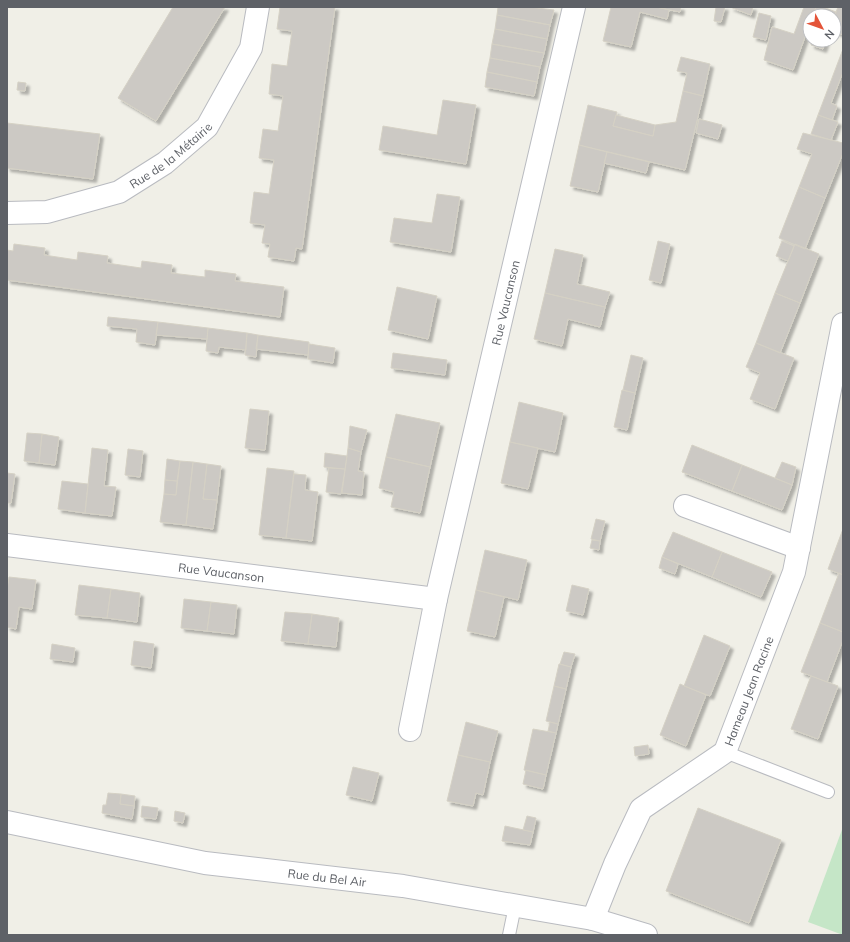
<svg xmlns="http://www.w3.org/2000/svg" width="850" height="942" font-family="Mulish,sans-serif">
<defs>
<filter id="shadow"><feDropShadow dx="3.5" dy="3.5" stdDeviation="1" flood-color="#0004"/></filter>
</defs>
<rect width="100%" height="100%" fill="#f0efe7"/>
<path fill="#c5e6c7" d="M 843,827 L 843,935 L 808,922 Z"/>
<path fill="#ccc9c4" stroke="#d5d1c5" filter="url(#shadow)" d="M 173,7 L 225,7 L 156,121 L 118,98 Z
M 280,7 L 335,7 L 302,249 L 296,248 L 294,261 L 268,257 L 270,244 L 262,243 L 265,225 L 250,223 L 254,192 L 269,194 L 274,160 L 259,158 L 263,129 L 278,131 L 283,96 L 269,94 L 272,64 L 287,66 L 292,31 L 277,29 Z
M 498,7 L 529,7 L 554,10 L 550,25 L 497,15 Z
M 611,7 L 656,7 L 669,10 L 667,19 L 640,12 L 631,47 L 603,41 Z
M 656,7 L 681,7 L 680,12 Z
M 716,7 L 725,7 L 721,22 L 714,21 Z
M 730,7 L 753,7 L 751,15 Z
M 804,7 L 816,7 L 813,16 L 810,16 L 810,23 L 793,70 L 764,60 L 772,27 L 794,34 Z
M 816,7 L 823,7 L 836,12 L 834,17 L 813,16 Z
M 838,7 L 843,7 L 843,35 L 834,31 L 834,17 Z
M 759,13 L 771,16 L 766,40 L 753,37 Z
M 497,15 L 550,25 L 547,39 L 495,29 Z
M 495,29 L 547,39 L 544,53 L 492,44 Z
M 812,40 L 826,40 L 823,49 L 811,45 Z
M 492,44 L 544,53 L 540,67 L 490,58 Z
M 843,49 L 843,72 L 831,103 L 837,106 L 832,120 L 818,115 Z
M 681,57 L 710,64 L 703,96 L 683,91 L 687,73 L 677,71 Z
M 490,58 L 540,67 L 537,82 L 487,72 Z
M 487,72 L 537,82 L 534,96 L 485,87 Z
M 18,82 L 26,83 L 25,91 L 17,90 Z
M 683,91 L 703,96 L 685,170 L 579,145 L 588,105 L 617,112 L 613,126 L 653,136 L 655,125 L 676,122 Z
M 443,100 L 476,105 L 466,164 L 379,150 L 383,126 L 437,135 Z
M 616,115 L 655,125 L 653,136 L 613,126 Z
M 818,115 L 838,122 L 831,140 L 811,134 Z
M 699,119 L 722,125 L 718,139 L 696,133 Z
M 7,123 L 100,134 L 93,179 L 7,168 Z
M 803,133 L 843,143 L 843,153 L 825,198 L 799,187 L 812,154 L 797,149 Z
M 579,145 L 607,152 L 598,192 L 570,186 Z
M 607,152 L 649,162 L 646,173 L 604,163 Z
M 799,187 L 825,198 L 805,249 L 779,238 Z
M 437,194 L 460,197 L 451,252 L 390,242 L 394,218 L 432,223 Z
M 658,241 L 670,244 L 661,283 L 649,280 Z
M 782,241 L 794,246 L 788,261 L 776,256 Z
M 14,244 L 45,248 L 44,255 L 77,260 L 78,252 L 108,256 L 107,263 L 141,268 L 142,261 L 172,265 L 171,273 L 205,277 L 205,270 L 236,274 L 235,281 L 284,287 L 280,317 L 7,280 L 7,250 L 13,251 Z
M 795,244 L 819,254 L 800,303 L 775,293 Z
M 555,249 L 583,255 L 577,284 L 610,292 L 605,307 L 545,293 Z
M 397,287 L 437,296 L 428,339 L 388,330 Z
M 545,293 L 605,307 L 600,327 L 568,319 L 562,346 L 534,339 Z
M 775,293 L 800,303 L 780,353 L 756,343 Z
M 108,317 L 158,322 L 155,345 L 136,342 L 137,329 L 107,326 Z
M 158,322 L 208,328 L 207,339 L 156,335 Z
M 208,328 L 247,333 L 246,350 L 219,347 L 218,353 L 206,351 Z
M 247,333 L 258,335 L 256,357 L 245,355 Z
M 258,335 L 309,342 L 308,355 L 256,349 Z
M 756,343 L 794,358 L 775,409 L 750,399 L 760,373 L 746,367 Z
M 309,344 L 335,348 L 333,363 L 308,359 Z
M 393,353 L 447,360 L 445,375 L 391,368 Z
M 631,355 L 643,358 L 635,393 L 623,390 Z
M 622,390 L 635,393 L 627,430 L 614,427 Z
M 519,402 L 563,413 L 555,452 L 510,442 Z
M 250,409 L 269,411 L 265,450 L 245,448 Z
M 396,414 L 440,423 L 430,467 L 386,457 Z
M 350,426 L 367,430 L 361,452 L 348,448 Z
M 27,433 L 42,434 L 39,463 L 24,461 Z
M 42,434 L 59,437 L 55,465 L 39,463 Z
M 510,442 L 538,448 L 528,489 L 501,483 Z
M 692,445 L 742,465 L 732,491 L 682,472 Z
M 92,448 L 108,450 L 104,486 L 116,487 L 112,516 L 85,513 Z
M 348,448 L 361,452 L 358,471 L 364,472 L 362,495 L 342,493 Z
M 128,449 L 143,451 L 140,477 L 125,475 Z
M 325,453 L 347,456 L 345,469 L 324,467 Z
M 386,457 L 430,467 L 420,513 L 391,507 L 394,492 L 379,488 Z
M 167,459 L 180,461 L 177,481 L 165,480 Z
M 180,461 L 193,462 L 186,525 L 160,522 L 164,494 L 176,495 Z
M 193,462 L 207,464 L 203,499 L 217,500 L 213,529 L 186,525 Z
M 782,462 L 796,467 L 792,485 L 775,478 Z
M 207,464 L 221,466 L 217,500 L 203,499 Z
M 742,465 L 792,485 L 782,510 L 732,491 Z
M 267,468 L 294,471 L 286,538 L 259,535 Z
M 329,468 L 345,469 L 341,494 L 326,492 Z
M 7,473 L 15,474 L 11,503 L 7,503 Z
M 294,474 L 306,475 L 305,490 L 318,492 L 312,541 L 286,538 Z
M 165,480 L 177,481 L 176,495 L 164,494 Z
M 62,481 L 88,484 L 85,513 L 58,509 Z
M 596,519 L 605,521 L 600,541 L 591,539 Z
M 843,529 L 843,575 L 828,569 Z
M 673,532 L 722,552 L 712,577 L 662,557 Z
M 592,540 L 600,541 L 599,550 L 590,548 Z
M 485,550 L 527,560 L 518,600 L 476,590 Z
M 722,552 L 772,572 L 761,597 L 712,577 Z
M 662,557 L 678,564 L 675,574 L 659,568 Z
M 839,573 L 843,575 L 843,632 L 820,623 Z
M 9,577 L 36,580 L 32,609 L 19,607 L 16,629 L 7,627 L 7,590 Z
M 79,585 L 111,589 L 107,618 L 75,615 Z
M 572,585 L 589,589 L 583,615 L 566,611 Z
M 111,589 L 140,593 L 137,622 L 107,618 Z
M 476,590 L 504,597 L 495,637 L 467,631 Z
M 184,599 L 211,602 L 207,631 L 181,628 Z
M 211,602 L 237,605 L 234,634 L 207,631 Z
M 285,612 L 312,614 L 308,644 L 281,641 Z
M 312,614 L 339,618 L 336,647 L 308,644 Z
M 820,623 L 843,632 L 843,640 L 827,682 L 801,672 Z
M 704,635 L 730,646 L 710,696 L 684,686 Z
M 134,641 L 154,644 L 151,668 L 131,665 Z
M 52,644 L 75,648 L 73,662 L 50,659 Z
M 564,652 L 575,654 L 571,667 L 560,664 Z
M 559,664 L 571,667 L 566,689 L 554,686 Z
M 811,676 L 838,686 L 818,739 L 791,729 Z
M 680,684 L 706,695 L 686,746 L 660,735 Z
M 554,686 L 566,689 L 558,724 L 546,721 Z
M 466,722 L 498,731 L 490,762 L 458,755 Z
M 550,722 L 558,724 L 556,733 L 548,731 Z
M 533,729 L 556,733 L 546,775 L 524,770 Z
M 648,745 L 649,754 L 635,756 L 634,747 Z
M 458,755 L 490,762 L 483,795 L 476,793 L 473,806 L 447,801 Z
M 353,767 L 379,773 L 372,801 L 346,795 Z
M 526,770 L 546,775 L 543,789 L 523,784 Z
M 108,793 L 121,794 L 120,804 L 134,806 L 132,819 L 102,813 L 103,805 L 106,805 Z
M 121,794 L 135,796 L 134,806 L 120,804 Z
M 142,806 L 158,808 L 156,819 L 141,817 Z
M 698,808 L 781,840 L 749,923 L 666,891 Z
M 175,811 L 185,813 L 183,823 L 174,821 Z
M 527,816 L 536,818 L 533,832 L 523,830 Z
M 505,826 L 533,832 L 530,845 L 502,841 Z"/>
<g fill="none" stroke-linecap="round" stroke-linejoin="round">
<defs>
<path id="service" d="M 725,752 L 828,792
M 509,935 L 515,906"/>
<g id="minor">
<path id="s1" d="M 7,213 L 47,212 L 119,192 L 165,163 L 207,127 L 251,48 L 258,7"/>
<path d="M 685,506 L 799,548"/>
<path id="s2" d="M 7,545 L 436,599"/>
<path id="s3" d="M 410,730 L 436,599 L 574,7"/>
<path id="s4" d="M 7,822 L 205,863 L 403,886 L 593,919 L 646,935"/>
<path id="s5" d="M 593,919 L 615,864 L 641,809 L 725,752 L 794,572 L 843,324"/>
</g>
</defs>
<use href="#service" stroke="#b9bbc0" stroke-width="14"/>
<use href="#minor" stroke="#b9bbc0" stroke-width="24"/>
<use href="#service" stroke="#fff" stroke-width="12"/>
<use href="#minor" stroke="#fff" stroke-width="22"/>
</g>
<g text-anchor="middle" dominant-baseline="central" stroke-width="3" stroke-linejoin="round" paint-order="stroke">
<g font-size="12" fill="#5e6167" stroke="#fff">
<text stroke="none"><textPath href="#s1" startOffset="178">Rue de la Métairie</textPath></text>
<text stroke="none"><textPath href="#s3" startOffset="438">Rue Vaucanson</textPath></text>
<text stroke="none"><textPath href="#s2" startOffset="216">Rue Vaucanson</textPath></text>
<text stroke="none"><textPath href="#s5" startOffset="287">Hameau Jean Racine</textPath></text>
<text stroke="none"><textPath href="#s4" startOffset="325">Rue du Bel Air</textPath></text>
</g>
</g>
<rect width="850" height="942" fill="none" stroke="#5e6167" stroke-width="16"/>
<g transform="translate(822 28) rotate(131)"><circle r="19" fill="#ffffff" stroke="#bfc0c2"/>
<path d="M0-3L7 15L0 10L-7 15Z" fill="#e45439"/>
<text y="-6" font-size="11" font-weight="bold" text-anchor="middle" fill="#5e6167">N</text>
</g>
</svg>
